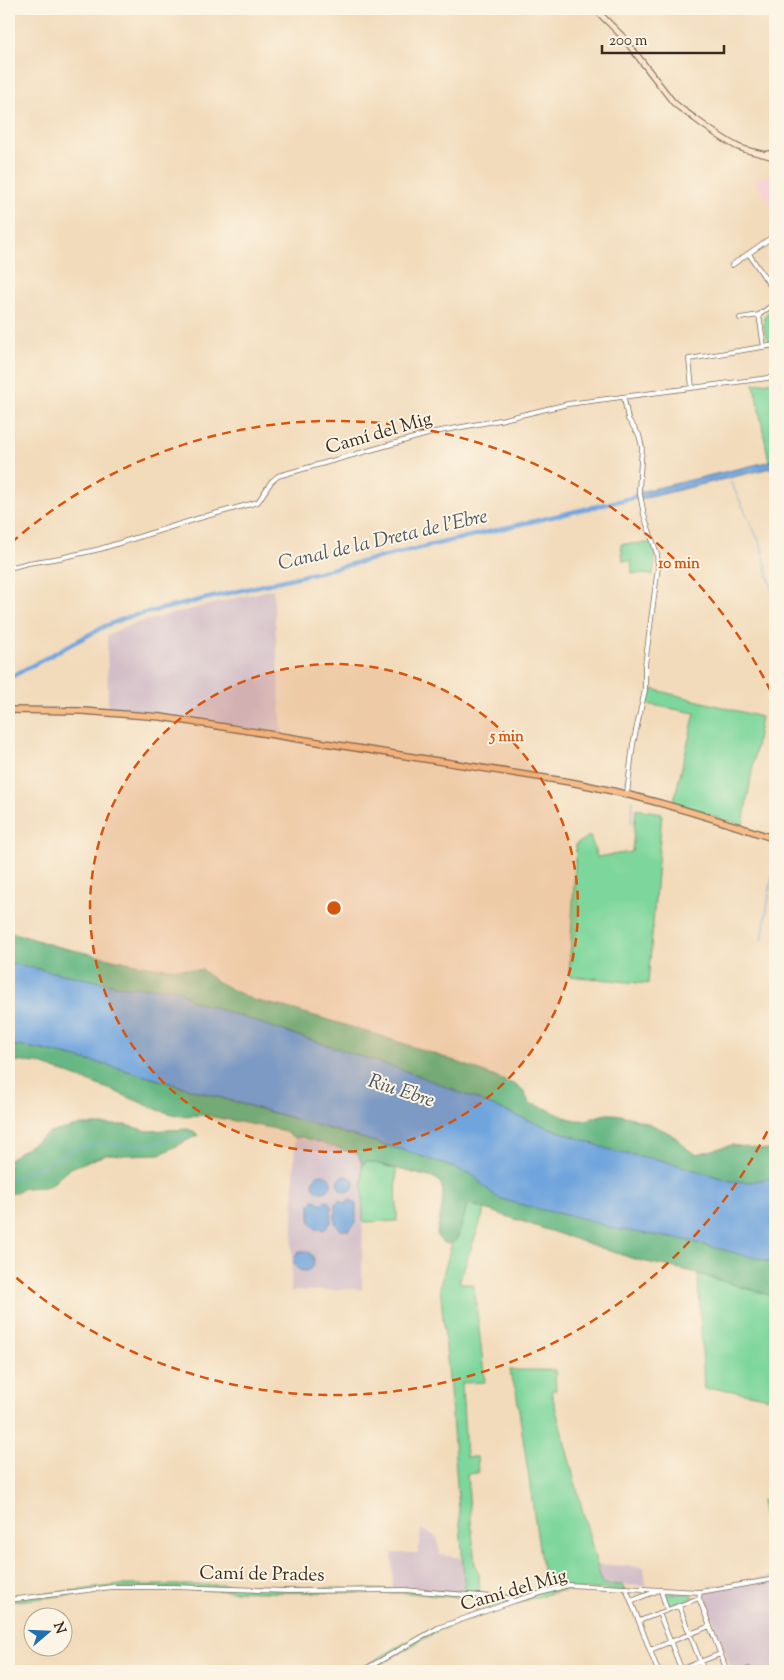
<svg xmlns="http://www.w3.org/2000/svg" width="784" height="1680" font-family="'Sorts Mill Goudy',serif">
<rect width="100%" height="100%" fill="#fcf5e5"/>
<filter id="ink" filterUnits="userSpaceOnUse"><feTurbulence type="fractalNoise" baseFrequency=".02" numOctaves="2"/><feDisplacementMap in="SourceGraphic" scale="10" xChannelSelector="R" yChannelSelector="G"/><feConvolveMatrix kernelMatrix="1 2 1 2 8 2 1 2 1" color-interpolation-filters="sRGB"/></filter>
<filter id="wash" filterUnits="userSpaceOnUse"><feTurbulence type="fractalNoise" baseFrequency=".0096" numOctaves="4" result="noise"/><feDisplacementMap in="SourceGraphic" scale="20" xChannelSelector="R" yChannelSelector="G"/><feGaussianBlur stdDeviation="1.12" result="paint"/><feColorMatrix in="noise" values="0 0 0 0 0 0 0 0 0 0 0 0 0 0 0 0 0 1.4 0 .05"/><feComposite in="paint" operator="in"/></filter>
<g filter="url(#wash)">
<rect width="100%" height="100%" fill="#f2dbbb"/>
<path fill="#f7cfd5" d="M 774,173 L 775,174 L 775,210 L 754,180 Z"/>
<path fill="#d2bdc8" d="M 273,589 L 282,734 L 108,707 L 107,635 L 133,624 Z
M 296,1137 L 358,1154 L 362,1164 L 363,1176 L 362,1289 L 291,1291 L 295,1138 Z
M 421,1529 L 437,1537 L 440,1555 L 462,1558 L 465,1592 L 393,1589 L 392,1553 L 418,1553 Z
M 596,1564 L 644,1567 L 646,1586 L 602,1584 Z
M 775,1575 L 775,1671 L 732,1671 L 702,1588 Z"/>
<path fill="#7dd69b" stroke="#5c805c" d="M 775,307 L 775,340 L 770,341 L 766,337 C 763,320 760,317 775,307 Z
M 775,381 L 775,460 L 769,461 L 754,384 Z
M 653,543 L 655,557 L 653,575 L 632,573 L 631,561 L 623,561 L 621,544 Z
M 652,689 L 761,717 L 743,825 L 673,804 L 695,713 L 647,704 Z
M 636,809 L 662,813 L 648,984 L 569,976 L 576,844 L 590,836 L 597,857 L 632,852 Z
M 367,1161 L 396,1169 L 397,1221 L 363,1222 L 362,1164 Z
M 468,1204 L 485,1209 L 459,1282 L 474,1285 L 485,1382 L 462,1383 L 466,1457 L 477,1457 L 478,1473 L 467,1474 L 475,1565 L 479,1574 L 480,1593 L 518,1596 L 545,1589 L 516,1390 L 512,1382 L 510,1370 L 555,1370 L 556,1390 L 551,1391 L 602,1584 L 622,1585 L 625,1591 L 591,1589 L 559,1591 L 509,1605 L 439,1630 L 396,1655 L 371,1671 L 357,1671 L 400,1645 L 439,1627 L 506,1602 L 410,1593 L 263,1592 L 184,1589 L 118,1589 L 9,1602 L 9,1598 L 121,1585 L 230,1585 L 465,1592 L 450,1389 L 440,1286 L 452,1243 L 457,1239 Z
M 698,1274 L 775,1297 L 775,1399 L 722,1389 L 704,1389 Z
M 775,1498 L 775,1534 L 767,1534 L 761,1501 Z
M 667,1593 L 692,1594 L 694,1598 L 669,1606 L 666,1596 Z"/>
<path fill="#66b783" stroke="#507050" d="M 9,931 L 55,946 L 131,963 L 155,967 L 202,970 L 216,981 L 253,1000 L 288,1008 L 375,1034 L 455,1061 L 513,1084 L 522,1089 L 530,1104 C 547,1106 560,1118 577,1120 C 587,1122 597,1115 607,1114 C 621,1113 639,1120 652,1125 C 661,1129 669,1132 676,1138 C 684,1144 687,1151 697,1154 L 732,1145 L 775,1151 L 775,1177 L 751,1182 L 731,1181 L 661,1160 L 616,1152 L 522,1118 L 417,1075 L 190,1000 L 179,990 L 173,988 L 125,987 L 9,963 Z
M 9,1045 L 39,1049 L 106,1065 L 410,1152 L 471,1174 L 496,1197 L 515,1203 L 547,1211 L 585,1219 L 615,1229 L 685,1240 L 775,1263 L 775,1297 L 690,1271 L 637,1260 L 470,1204 L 467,1206 L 457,1239 L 450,1244 C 443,1244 439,1240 437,1234 C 438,1218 450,1191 437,1179 L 367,1161 L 362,1164 L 358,1154 L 301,1137 L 295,1138 L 281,1130 L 203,1115 L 180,1116 L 158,1110 L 114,1091 L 38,1063 L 9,1061 Z
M 82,1125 L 125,1125 L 148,1131 L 188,1129 L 195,1132 L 198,1135 L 161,1154 L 123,1155 L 108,1154 L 70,1168 L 51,1185 L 44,1187 L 25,1188 L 9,1195 L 9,1159 L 49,1133 Z"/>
<path fill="#70a4dd" stroke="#56677e" d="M 775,460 L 775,467 L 637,500 L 635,493 Z
M 9,963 L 125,987 L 173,988 L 179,990 L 190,1000 L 417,1075 L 522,1118 L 616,1152 L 661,1160 L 731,1181 L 751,1182 L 775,1177 L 775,1263 L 685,1240 L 615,1229 L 585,1219 L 547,1211 L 515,1203 L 496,1197 L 471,1174 L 410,1152 L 107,1065 L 39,1049 L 9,1045 Z
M313 1183a9 9 0 1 1 18 0a9 9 0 1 1-18 0Z
M338 1184a8 8 0 1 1 16 0a8 8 0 1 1-16 0Z
M 314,1200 L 318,1201 L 321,1204 L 324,1201 L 327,1200 L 331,1205 L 331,1223 L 324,1230 L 316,1229 L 310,1222 L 310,1204 Z
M 339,1200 L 342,1201 L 346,1204 L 348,1201 L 352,1200 L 356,1204 L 356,1223 L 349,1230 L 341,1230 L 335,1223 L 335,1204 Z
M294 1261a10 10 0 1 1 20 0a10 10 0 1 1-20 0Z"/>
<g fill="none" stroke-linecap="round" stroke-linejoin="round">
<path stroke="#70a4dd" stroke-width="1" d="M 731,482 L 761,545 L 775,603
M 625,788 L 630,755
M 631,791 L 634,792
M 631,824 L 633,800
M 762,940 L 775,858
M 9,1179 L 48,1164 L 70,1150 L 81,1147 L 109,1143 L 118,1145 L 147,1145 L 171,1138 L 192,1135"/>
<path stroke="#70a4dd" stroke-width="4.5" d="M 9,678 L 105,626 L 128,617 L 640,496"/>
</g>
</g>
<g filter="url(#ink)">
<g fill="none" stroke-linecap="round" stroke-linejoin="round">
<defs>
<path id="street" d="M 749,254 L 775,293
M 732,265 L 775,235
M 740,318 L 759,315
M 764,347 L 759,315 L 775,303
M 692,388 L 689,359 L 775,345
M 624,398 L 628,419 L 639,435 L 642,447 L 639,489 L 644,515 L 657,554 L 658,567 L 645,665 L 645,690 L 633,744 L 627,794
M 9,568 L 28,563 L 60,558 L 100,549 L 203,517 L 258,502 L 271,482 L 278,476 L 435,432 L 500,420 L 568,404 L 775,377
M 626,1588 L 658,1671
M 661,1591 L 667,1610
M 700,1592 L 699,1598 L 727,1671
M 9,1600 L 112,1587 L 173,1587 L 287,1591 L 404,1590 L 507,1598 L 514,1601
M 631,1601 L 657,1591
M 679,1606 L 704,1671
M 659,1613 L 682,1671
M 639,1621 L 699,1598
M 650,1650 L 710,1626
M 362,1671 L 438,1628 L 514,1601 L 568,1585 L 700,1592 L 775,1579
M 677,1671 L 720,1654
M 744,1671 L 749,1669"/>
<path id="secondary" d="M 595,9 L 623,37 L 673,102 L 680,108 C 699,121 718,137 738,147 C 750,152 763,153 775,158
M 767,154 L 775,153"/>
<path id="primary" d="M 9,710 L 83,711 L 161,717 L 570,782 C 640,795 708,816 775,839"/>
</defs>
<use href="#street" stroke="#7b6855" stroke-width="5.5"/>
<use href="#secondary" stroke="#7b6855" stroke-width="7"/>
<use href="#primary" stroke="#7b6855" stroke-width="8"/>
<use href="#street" stroke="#fff" stroke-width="4"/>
<use href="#secondary" stroke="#fce5cf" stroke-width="5"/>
<use href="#primary" stroke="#f7bd88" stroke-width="5.5"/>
</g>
</g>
<circle cx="334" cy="908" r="244" fill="#d7540e" fill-opacity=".12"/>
<g fill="none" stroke="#d7540e" stroke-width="2.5" stroke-dasharray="9 6">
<circle cx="334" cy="908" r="244"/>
<path d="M774 1118A488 488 0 0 1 11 1273M11 543A488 488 0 0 1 774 698"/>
</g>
<g text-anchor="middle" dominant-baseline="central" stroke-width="4" stroke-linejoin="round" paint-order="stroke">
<g font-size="19" fill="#3b2a1e" stroke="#fcf5e5">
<text transform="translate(379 434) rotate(-16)">Camí del Mig</text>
<text transform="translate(262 1575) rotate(1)">Camí de Prades</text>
<text transform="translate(514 1591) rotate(-16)">Camí del Mig</text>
</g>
<g font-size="20" font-style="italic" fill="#4e5561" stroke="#fcf5e5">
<text transform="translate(383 541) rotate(-13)">Canal de la Dreta de l'Ebre</text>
<text transform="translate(401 1092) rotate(18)">Riu Ebre</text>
</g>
</g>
<circle cx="334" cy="908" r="8" fill="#d7540e" stroke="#fcf5e5" stroke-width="2.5"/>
<g font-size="15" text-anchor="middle" font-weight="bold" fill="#d7540e" stroke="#fcf5e5" stroke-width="4" stroke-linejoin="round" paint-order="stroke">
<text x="679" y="568">10 min</text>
<text x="507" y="741">5 min</text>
</g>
<rect width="784" height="1680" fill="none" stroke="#fcf5e5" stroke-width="30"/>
<g transform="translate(48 1632) rotate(71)"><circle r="24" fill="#fcf5e5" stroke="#afa495"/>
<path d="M0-4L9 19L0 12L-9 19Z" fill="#1f6fb2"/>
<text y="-8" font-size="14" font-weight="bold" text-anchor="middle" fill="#3b2a1e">N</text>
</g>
<path d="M602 45v8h122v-8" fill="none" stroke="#3b2a1e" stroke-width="2.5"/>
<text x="609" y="45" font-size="15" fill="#3b2a1e" stroke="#fcf5e5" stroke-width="4" paint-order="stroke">200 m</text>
</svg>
